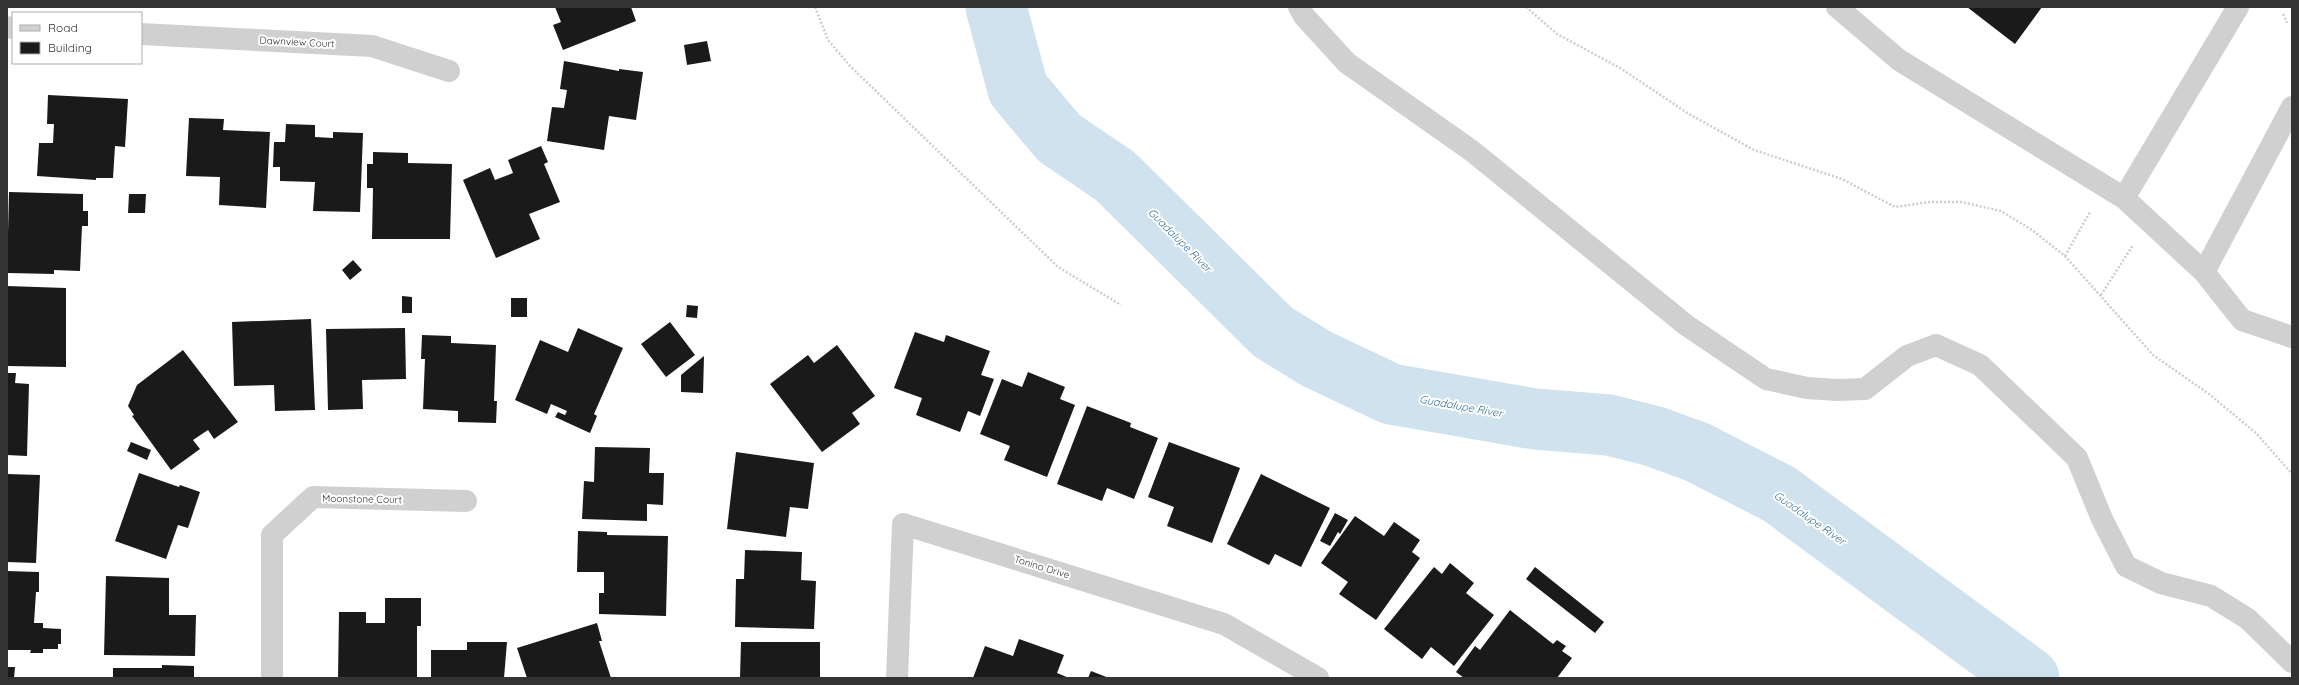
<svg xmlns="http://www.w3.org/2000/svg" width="2299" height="685" font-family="Quicksand,sans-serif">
<rect width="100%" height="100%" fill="#fff"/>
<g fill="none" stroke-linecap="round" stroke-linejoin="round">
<path stroke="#cfe2ee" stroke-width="61" d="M 996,7 L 1018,89 L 1059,138 L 1115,176 L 1273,332 L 1317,359 L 1391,394 L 1535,419 L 1609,425 L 1653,436 L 1697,452 L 1779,494 L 2029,678"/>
</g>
<path fill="#1a1a1a" d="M 555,7 L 631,7 L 636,21 L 563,50 L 553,25 L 561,22 Z
M 1967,7 L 2042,7 L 2015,44 Z
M 707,41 L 711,61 L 687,65 L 684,45 Z
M 564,61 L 619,71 L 619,69 L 643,72 L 636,120 L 609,116 L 604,150 L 547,141 L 552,107 L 564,108 L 567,90 L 560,89 Z
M 48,95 L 128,99 L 125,147 L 115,146 L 113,178 L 96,178 L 96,180 L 37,176 L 39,143 L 53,143 L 54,124 L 47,124 Z
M 189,118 L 224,119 L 223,130 L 270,132 L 266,208 L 219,205 L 220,177 L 186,176 Z
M 286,124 L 315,125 L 315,137 L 333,138 L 333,132 L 363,133 L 360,212 L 313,211 L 315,182 L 280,181 L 280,167 L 273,167 L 274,142 L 285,142 Z
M 541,146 L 548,162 L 544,164 L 560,202 L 529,214 L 540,239 L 496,258 L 463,180 L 490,168 L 495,180 L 513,173 L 508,160 Z
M 373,152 L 408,153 L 408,163 L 452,164 L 450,239 L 372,239 L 373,188 L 367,188 L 367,164 L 373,164 Z
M 9,192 L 83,194 L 83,211 L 88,211 L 88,226 L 82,226 L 80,271 L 54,270 L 54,274 L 7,273 Z
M 129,194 L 146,194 L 145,213 L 128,213 Z
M 353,260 L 362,270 L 350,280 L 342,270 Z
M 7,286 L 66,288 L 66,367 L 7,366 Z
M 402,296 L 412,297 L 412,313 L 402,313 Z
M 511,298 L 527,298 L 527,317 L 511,317 Z
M 687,305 L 698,306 L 697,318 L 686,317 Z
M 311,319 L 315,410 L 275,411 L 274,385 L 234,386 L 232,322 Z
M 670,322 L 695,355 L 666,377 L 641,344 Z
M 405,328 L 406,379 L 362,380 L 363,409 L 328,410 L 326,329 Z
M 578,328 L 623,348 L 594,414 L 597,416 L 590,433 L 555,417 L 558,412 L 565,415 L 567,411 L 551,404 L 547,414 L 515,400 L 540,340 L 568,352 Z
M 915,332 L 944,342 L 946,335 L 990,351 L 981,375 L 994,379 L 980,416 L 968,411 L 960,432 L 916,415 L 922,398 L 894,388 Z
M 422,335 L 451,336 L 451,343 L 496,345 L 494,401 L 497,401 L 496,423 L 458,422 L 458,411 L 423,409 L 425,359 L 421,359 Z
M 837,345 L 875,396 L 852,413 L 860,424 L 822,452 L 770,384 L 808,355 L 814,363 Z
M 183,350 L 238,422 L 214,439 L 208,430 L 193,440 L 200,449 L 171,470 L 132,416 L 134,415 L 128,406 L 137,385 Z
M 704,356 L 703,393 L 681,392 L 681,375 Z
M 1028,372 L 1065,387 L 1060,399 L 1075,405 L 1047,477 L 1004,460 L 1010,446 L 980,434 L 1002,379 L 1022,387 Z
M 7,373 L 16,373 L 15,383 L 29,384 L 27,456 L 7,455 Z
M 1087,406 L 1131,423 L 1130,427 L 1158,438 L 1134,499 L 1107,488 L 1102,501 L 1057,484 Z
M 131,442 L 151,450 L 147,460 L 127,451 Z
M 1169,442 L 1240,468 L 1212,543 L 1167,526 L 1174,507 L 1148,497 Z
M 595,447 L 650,448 L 649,473 L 664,473 L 663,505 L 647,504 L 647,521 L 582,519 L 584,481 L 594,482 Z
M 736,452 L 814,463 L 808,509 L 790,507 L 786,537 L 727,529 Z
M 139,473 L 179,487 L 180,485 L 200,492 L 188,528 L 178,525 L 166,559 L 115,541 Z
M 7,474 L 40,475 L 36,563 L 7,562 Z
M 1261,474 L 1330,508 L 1301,567 L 1275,554 L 1269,565 L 1227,544 Z
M 1335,513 L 1348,520 L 1340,534 L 1338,532 L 1330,546 L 1320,541 Z
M 1355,516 L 1384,536 L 1394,522 L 1420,540 L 1412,552 L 1420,558 L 1376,620 L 1339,594 L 1348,582 L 1321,563 Z
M 578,531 L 607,532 L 607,535 L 668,536 L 666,616 L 599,614 L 599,593 L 604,593 L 604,572 L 577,572 Z
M 745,550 L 802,552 L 801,580 L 816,581 L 814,629 L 735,627 L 736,579 L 744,579 Z
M 1450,563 L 1474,583 L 1466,593 L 1494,615 L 1454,666 L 1431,647 L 1422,659 L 1384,629 L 1434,567 L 1442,574 Z
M 1535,567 L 1604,622 L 1595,633 L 1526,579 Z
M 7,571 L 39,572 L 39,592 L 36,592 L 34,623 L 43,623 L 43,628 L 61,629 L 61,644 L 58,644 L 58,649 L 43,649 L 43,653 L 30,653 L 31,650 L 7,650 Z
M 106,576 L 169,578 L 169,615 L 196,615 L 195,656 L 104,655 Z
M 385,598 L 421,598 L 421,626 L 417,626 L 417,678 L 338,678 L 339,612 L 366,612 L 366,623 L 385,623 Z
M 1510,610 L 1553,644 L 1557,640 L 1566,646 L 1562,651 L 1572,658 L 1557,678 L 1464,678 L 1456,672 L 1475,646 L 1480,650 Z
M 597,623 L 602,641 L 599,641 L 611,678 L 527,678 L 517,648 Z
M 1019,639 L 1064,655 L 1057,673 L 1069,678 L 973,678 L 985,646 L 1013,656 Z
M 467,642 L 507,642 L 504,678 L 431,678 L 431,650 L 467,650 Z
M 741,642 L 820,642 L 820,678 L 740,678 Z
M 162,665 L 194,666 L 194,678 L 113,678 L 113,668 L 162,668 Z
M 7,667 L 15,667 L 14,678 L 7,678 Z
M 1091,671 L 1109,678 L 1088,678 Z"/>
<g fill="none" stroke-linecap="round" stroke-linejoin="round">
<path stroke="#cdcdcd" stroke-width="2.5" stroke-dasharray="2 2" stroke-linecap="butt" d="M 815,7 L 828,40 L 850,66 L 1058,267 L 1121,305
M 1526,7 L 1557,34 L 1620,68 L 1689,114 L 1754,150 L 1842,179 L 1895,207 L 1929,202 L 1961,202 L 2001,211 L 2032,230 L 2065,256 L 2153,355 L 2209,394 L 2256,433 L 2292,474
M 2283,14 L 2287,23
M 2065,256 L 2090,212
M 2101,295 L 2133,245"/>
<path stroke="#d0d0d0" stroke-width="22" d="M 1299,7 L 1304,16 L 1347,63 L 1472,151 L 1686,325 L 1766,379 L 1807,388 L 1837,390 L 1865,389 L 1907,356 L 1936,345 L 1980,365 L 2077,458 L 2102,519 L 2126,566 L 2161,583 L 2211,596 L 2248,619 L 2292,662
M 1837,7 L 1899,60 L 2124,198 L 2204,272 L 2242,320 L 2292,337
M 7,27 L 13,28
M 141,34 L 372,46 L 449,71
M 2124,198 L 2238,7
M 2204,272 L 2292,107
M 272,678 L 272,535 L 313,497 L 466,501
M 897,678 L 903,524 L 1224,624 L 1318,678"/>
</g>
<g text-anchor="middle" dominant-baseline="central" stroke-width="4" stroke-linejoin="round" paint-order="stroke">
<g font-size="10" fill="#333" stroke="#fff">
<text transform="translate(297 42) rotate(3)">Dawnview Court</text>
<text transform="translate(362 499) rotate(1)">Moonstone Court</text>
<text transform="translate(1042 567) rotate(17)">Tonino Drive</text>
</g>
<g font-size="11" font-style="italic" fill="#3f7597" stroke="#fff">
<text transform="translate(1180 240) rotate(45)">Guadalupe River</text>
<text transform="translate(1461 406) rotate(10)">Guadalupe River</text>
<text transform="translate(1810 518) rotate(35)">Guadalupe River</text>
</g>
</g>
<rect width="2299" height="685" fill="none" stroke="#333333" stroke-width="16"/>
<rect x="12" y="12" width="130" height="52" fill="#ffffff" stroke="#adadad"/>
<rect x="20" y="25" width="20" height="6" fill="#d0d0d0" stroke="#adadad"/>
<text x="48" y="32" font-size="12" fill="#333333">Road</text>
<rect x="20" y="42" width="20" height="12" fill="#1a1a1a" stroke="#adadad"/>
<text x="48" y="52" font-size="12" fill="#333333">Building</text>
</svg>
